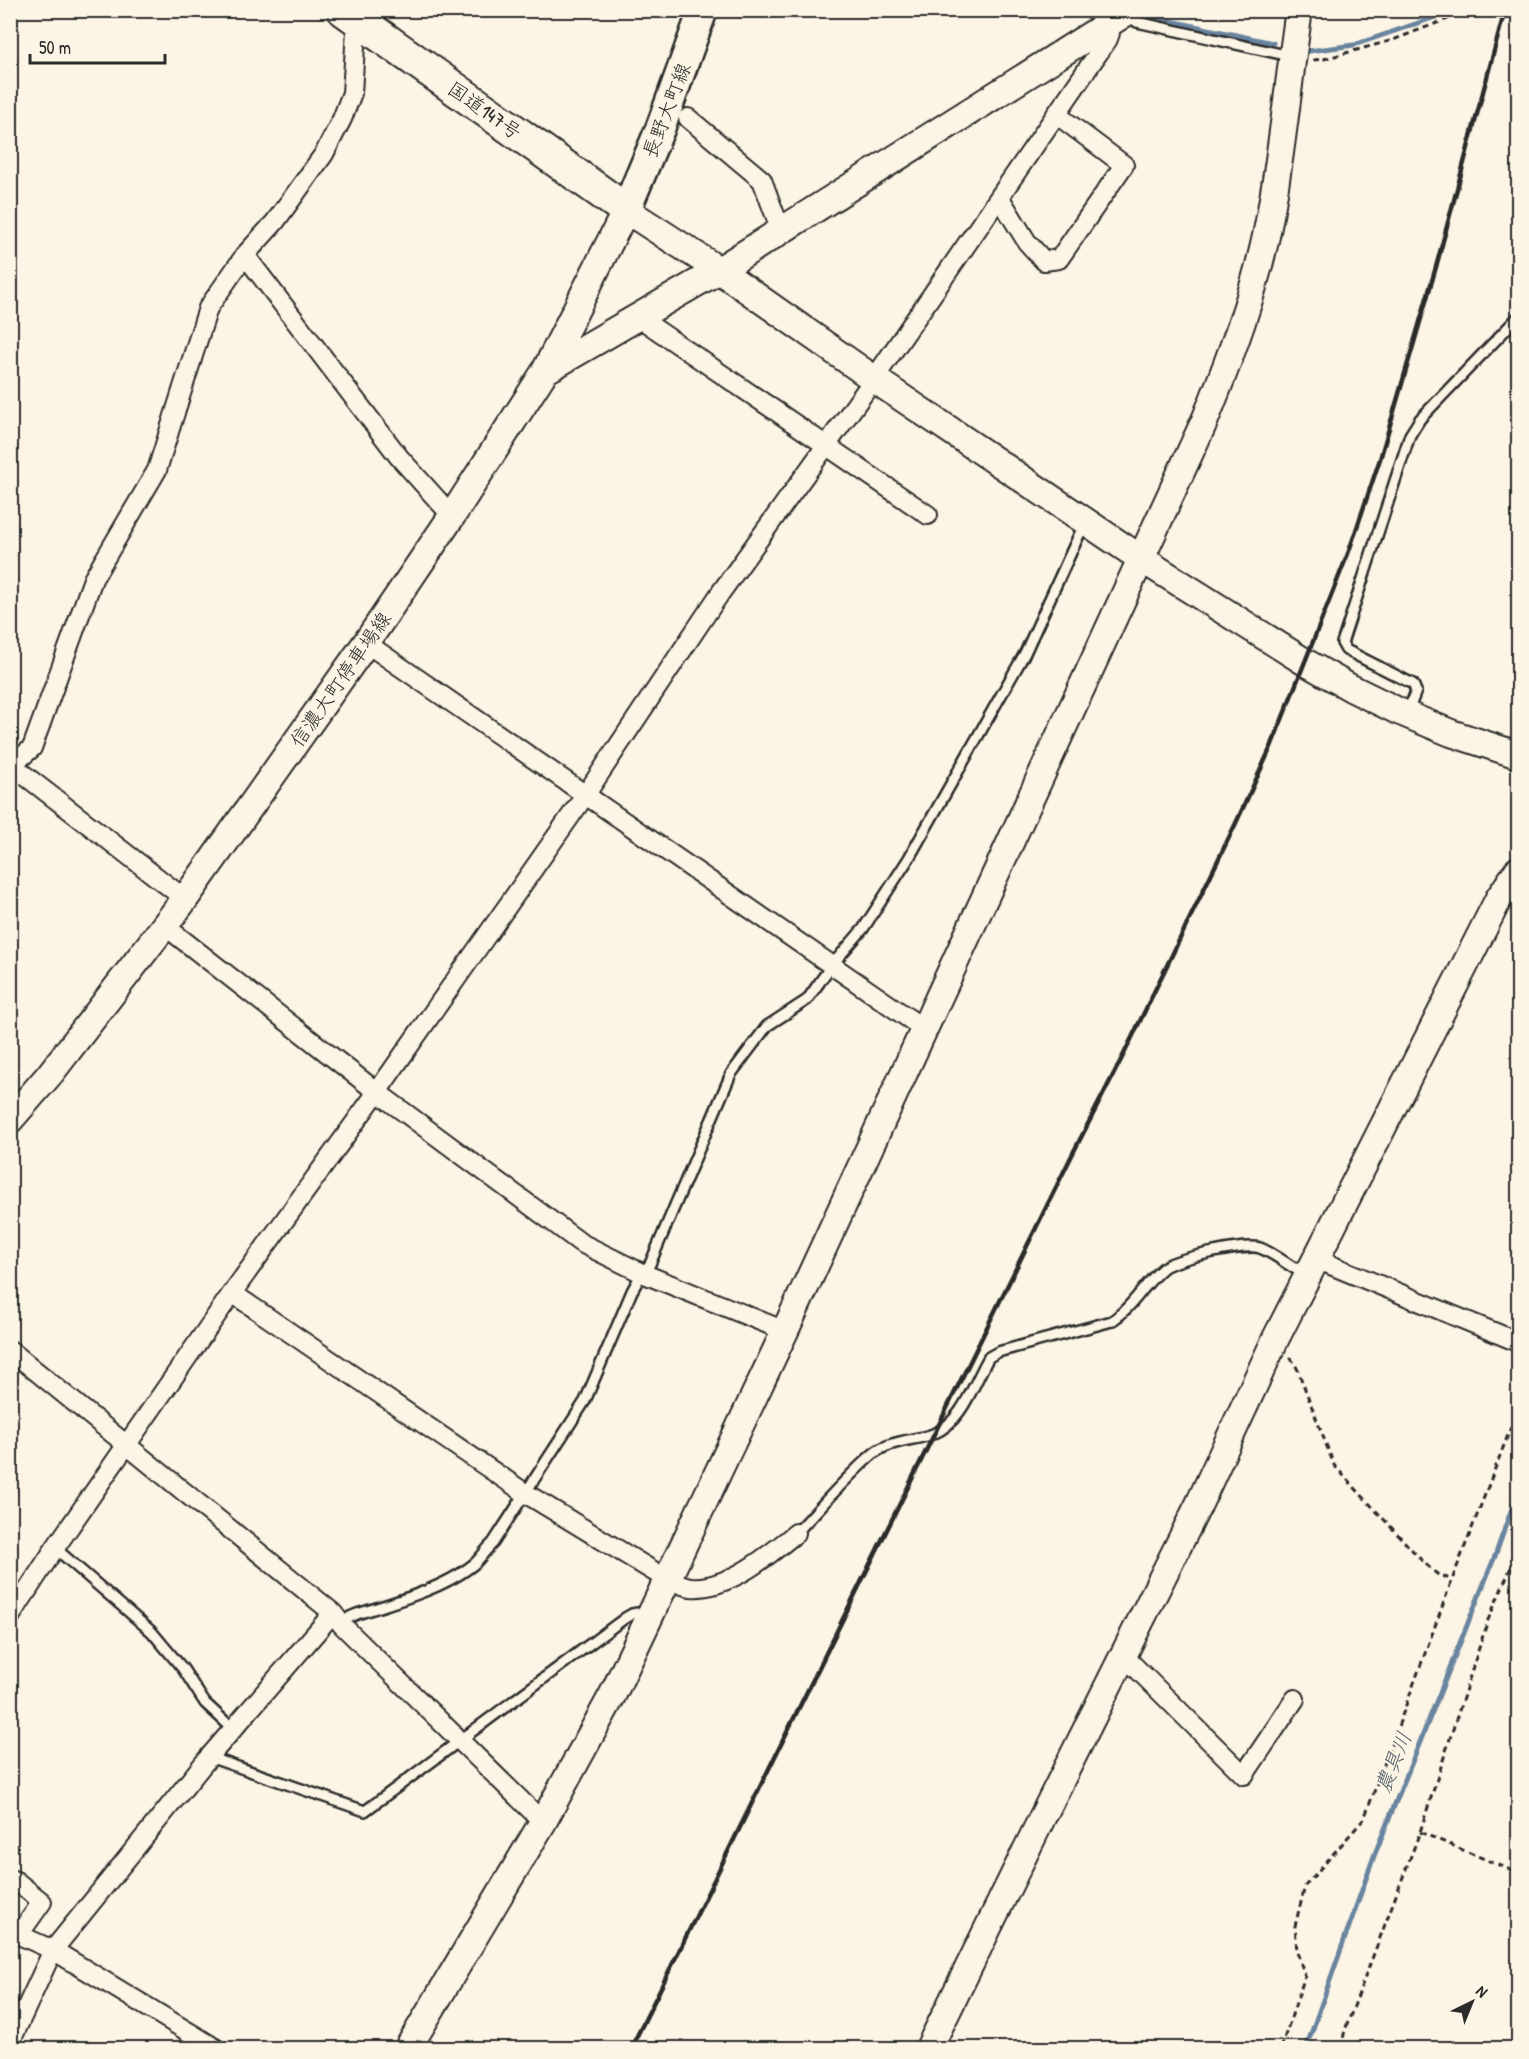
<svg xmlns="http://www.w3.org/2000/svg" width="1529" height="2059" font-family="'Patrick Hand','Klee One',sans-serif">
<rect width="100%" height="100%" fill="#fcf5e5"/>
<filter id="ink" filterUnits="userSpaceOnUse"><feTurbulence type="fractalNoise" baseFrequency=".0167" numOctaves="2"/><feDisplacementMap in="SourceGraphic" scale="12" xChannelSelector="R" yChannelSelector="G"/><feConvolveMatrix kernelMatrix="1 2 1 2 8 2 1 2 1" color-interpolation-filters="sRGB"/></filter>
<g filter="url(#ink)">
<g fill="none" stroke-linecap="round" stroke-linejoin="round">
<path stroke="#69849f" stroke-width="5" d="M 1143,15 L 1273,43
M 1309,51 L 1354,45 L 1456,10
M 1306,2048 L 1374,1856 L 1495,1556 L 1518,1491"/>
<defs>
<path id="lane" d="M 1127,15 L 1137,22 L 1290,56
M 1407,714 L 1416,691 L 1413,684 L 1346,650 L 1342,643 L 1410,435 L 1420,419 L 1518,317
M 796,1533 C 820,1508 847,1476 873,1454 C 890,1440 914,1441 933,1434 C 963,1422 974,1382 989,1357 L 998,1352 L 1112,1321 C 1133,1307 1144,1284 1163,1268 C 1174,1259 1246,1243 1260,1248 C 1273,1253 1285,1263 1296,1269 L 1307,1264
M 55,1548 L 152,1632 L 183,1669 L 205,1703 L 233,1729
M 342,1625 L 350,1617 L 357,1614 C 393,1603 445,1588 474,1564 C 481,1558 486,1549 493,1543 L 585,1401 L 632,1291 L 642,1273 L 650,1264 L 731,1074 L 767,1026 L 807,1000 L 831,966 L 863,929 L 909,858 L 1025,653 L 1085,522
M 209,1757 L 365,1811 L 625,1618 L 632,1614 L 649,1611"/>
<path id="street" d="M 688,118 L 762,180 L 781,231
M 1000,198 L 1027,242 L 1044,261 L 1059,259 L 1124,165 L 1056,114
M 245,255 L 399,457 L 452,516
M 638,317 L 928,515
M 366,643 L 924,1029
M 10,764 L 185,899
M 12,765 L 32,748 L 93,579 L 157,470 L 208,308 L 245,255 L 275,222 L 324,154 L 342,119 L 352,93 L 357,15
M 165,926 L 377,1092 L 581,1243 L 642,1273 L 785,1331
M 1316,1259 L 1518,1342
M 232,1293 L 525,1493 L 668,1580 C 676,1582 683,1586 691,1587 C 728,1590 769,1555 796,1533
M 10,1350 L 333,1613 L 342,1625 L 543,1822
M 10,1617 L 55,1548 L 232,1293 L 377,1092 L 480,945 L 586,794 L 721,592 L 874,379 L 1108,39 C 1114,26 1108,20 1099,10
M 1123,1655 L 1244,1775 L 1295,1699
M 10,1879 L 16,1881 L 42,1902 L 23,1929 L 10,1935
M 10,1931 L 53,1950 L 215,2048
M 10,2043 L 53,1950 L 209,1757 L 333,1613"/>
<path id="secondary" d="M 545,371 L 719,270 L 1130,10
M 10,1120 L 50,1074 L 185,899 L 366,643 L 452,516 L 545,371 L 626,210 L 719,270 L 874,379 L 1140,558 L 1305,662 L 1351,688 L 1398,711 L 1451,733 L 1518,755
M 408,2048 L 543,1822 L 613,1694 L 785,1331 L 1205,420 C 1232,353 1259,282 1271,210 C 1283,144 1289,77 1299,10
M 929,2048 L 1042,1818 L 1199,1504 L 1276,1338 L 1499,898 L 1518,870"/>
<path id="primary" d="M 626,210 L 660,129 L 703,10"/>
<path id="highway" d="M 344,10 L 626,210"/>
</defs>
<use href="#lane" stroke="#2b2b2b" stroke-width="14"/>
<use href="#street" stroke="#2b2b2b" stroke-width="22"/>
<use href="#secondary" stroke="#2b2b2b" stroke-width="30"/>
<use href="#primary" stroke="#2b2b2b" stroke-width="33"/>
<use href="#highway" stroke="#2b2b2b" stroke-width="36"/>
<path stroke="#2b2b2b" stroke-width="3" stroke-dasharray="6 4.5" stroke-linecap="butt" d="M 1313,60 L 1324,59 L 1393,40 L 1471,10
M 1290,1357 L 1297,1368 L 1334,1465 L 1423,1562 L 1437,1574 L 1452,1580
M 1420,1832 L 1518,1873
M 1281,2048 L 1305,1976 L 1297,1952 L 1295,1926 L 1305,1886 L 1364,1819 L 1452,1580 L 1518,1409
M 1341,2048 L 1345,2030 L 1420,1832 L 1488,1620 L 1518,1551"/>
<use href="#lane" stroke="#fcf5e5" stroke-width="9"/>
<use href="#street" stroke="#fcf5e5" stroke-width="18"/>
<use href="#secondary" stroke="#fcf5e5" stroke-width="26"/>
<use href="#primary" stroke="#fcf5e5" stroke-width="28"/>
<use href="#highway" stroke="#fcf5e5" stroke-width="32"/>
<path stroke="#2b2b2b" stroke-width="4.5" d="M 631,2048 L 1073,1153 L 1124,1054 L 1236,823 L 1271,747 L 1349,551 L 1380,459 L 1436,267 L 1505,10"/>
</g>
</g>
<g text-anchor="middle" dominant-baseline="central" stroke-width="4.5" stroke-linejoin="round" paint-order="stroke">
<g font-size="20" fill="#2b2b2b" stroke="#fcf5e5">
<text transform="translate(485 110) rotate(35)">国道147号</text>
<text transform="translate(666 110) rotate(-69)">長野大町線</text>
<text transform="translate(340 679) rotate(-55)">信濃大町停車場線</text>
</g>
<g font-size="21" font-style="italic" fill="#4a5865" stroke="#fcf5e5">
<text transform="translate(1393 1762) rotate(-68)">農具川</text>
</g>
</g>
<rect width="1529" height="2059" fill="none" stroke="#fcf5e5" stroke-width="36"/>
<rect x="18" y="18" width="1493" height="2023" fill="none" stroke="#2b2b2b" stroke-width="2" filter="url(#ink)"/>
<g transform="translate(1472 2002) rotate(43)" stroke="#fcf5e5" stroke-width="4.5" paint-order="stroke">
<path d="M0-4.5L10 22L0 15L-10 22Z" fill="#2b2b2b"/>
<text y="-9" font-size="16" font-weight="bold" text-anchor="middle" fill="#2b2b2b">N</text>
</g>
<path d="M30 54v9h135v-9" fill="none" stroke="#2b2b2b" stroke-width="3"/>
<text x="39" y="54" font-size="18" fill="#2b2b2b" stroke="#fcf5e5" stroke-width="4.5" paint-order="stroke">50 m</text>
</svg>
